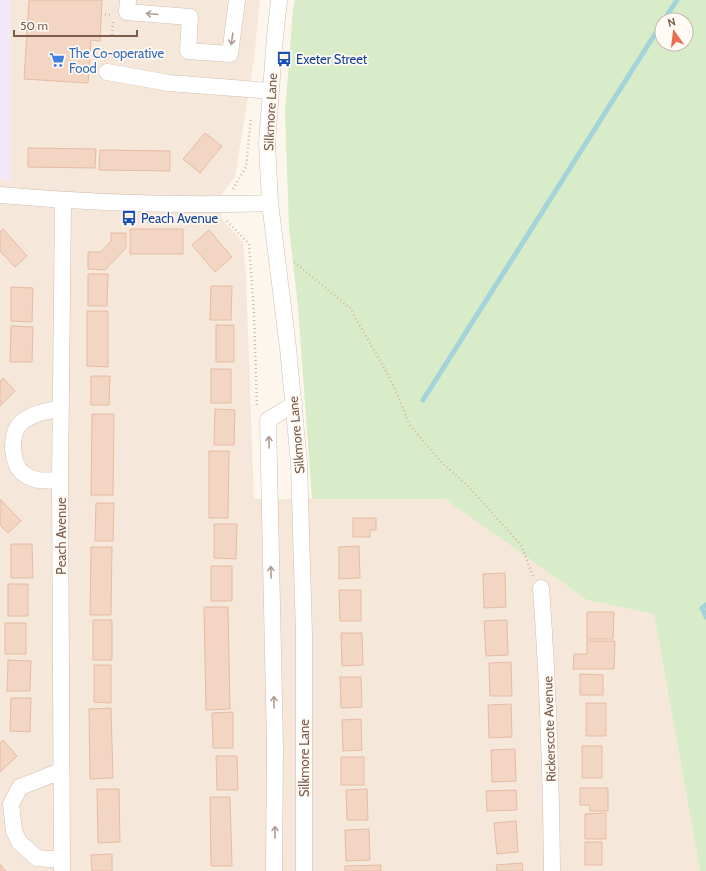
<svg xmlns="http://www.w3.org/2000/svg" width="706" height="871" font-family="Cabin,sans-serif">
<rect width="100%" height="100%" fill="#fdf6ec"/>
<path fill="#f5e8da" d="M 10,0 L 260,0 L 254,60 L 235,177 L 222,194 L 221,218 L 243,242 L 246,277 L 254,499 L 445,499 L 587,600 L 654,614 L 700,871 L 0,871 L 0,179 L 11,181 Z"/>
<path fill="#f3e8fa" d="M 0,0 L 10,0 L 11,181 L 0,179 Z"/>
<path fill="#d8ecc9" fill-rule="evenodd" d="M 295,0 L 706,0 L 706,871 L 700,871 L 654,614 L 587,600 L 445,499 L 312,499 L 298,307 L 289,228 L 285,112 L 293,9 ZM 662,20 L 686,20 L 686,44 L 662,44 Z"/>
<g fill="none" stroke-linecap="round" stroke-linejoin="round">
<path stroke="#a5d3da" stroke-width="5" d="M 664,20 L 677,0
M 423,400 L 662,23
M 706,605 L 702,608 L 706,617"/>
</g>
<path fill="#f3d5c3" stroke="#e6bba3" d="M 29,0 L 102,0 L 100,41 L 91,40 L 88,83 L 24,79 Z
M 205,133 L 222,146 L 200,173 L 183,159 Z
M 28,148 L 96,149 L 95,168 L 28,167 Z
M 100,150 L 170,151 L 170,171 L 99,170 Z
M 3,229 L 27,256 L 15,267 L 0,251 L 0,232 Z
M 130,229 L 183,229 L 183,254 L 130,254 Z
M 209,230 L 232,257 L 215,272 L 192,245 Z
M 111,233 L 126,233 L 126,248 L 105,270 L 88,269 L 88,252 L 101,252 L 111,241 Z
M 88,274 L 108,274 L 107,306 L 88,306 Z
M 211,286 L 232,286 L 231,320 L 210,320 Z
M 11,287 L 33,288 L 32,322 L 11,321 Z
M 87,311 L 108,311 L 108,367 L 87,366 Z
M 216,325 L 234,325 L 234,362 L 216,362 Z
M 11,326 L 33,327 L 32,362 L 10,362 Z
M 211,369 L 231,369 L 231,403 L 211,403 Z
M 91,376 L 110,376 L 109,405 L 91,405 Z
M 3,378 L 15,391 L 0,406 L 0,381 Z
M 215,409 L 235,410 L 234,445 L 214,445 Z
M 92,414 L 114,414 L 113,495 L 91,495 Z
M 209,451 L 229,451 L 228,518 L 209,518 Z
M 0,499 L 21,521 L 8,533 L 0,525 Z
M 96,503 L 114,503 L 113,541 L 95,541 Z
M 353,518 L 376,518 L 376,530 L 370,530 L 370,537 L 353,537 Z
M 214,524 L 237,524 L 236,559 L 214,558 Z
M 11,544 L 32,544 L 33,578 L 11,578 Z
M 359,546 L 360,578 L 339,579 L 339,547 Z
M 91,547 L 112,547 L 111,615 L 90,615 Z
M 211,566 L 232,566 L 232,601 L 211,601 Z
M 505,573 L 506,607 L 484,608 L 483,574 Z
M 8,584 L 28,584 L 28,616 L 8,616 Z
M 339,590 L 361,590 L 361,621 L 340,621 Z
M 204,607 L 228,607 L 230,709 L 206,710 Z
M 587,612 L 614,612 L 613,639 L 587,639 Z
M 93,620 L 112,620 L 112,660 L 93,660 Z
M 507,620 L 508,655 L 486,656 L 484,621 Z
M 5,623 L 26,623 L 26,654 L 5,654 Z
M 341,633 L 362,633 L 363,665 L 342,666 Z
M 587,641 L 615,641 L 614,669 L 573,669 L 574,654 L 587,654 Z
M 8,660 L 31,661 L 30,691 L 7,691 Z
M 511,662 L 512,696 L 490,696 L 489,663 Z
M 94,665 L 111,665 L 111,703 L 94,702 Z
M 580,674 L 603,675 L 603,695 L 580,695 Z
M 340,677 L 361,677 L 362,707 L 341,708 Z
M 11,698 L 31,698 L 30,732 L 10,731 Z
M 586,703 L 606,703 L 606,736 L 586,736 Z
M 511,704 L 512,737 L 489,738 L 488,705 Z
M 111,708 L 113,778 L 90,779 L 89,709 Z
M 233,712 L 233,748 L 213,748 L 212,713 Z
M 361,719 L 362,750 L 343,751 L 342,720 Z
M 3,740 L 17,756 L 0,772 L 0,743 Z
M 582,746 L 602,746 L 602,778 L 582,778 Z
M 515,749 L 516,781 L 492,782 L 491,750 Z
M 216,756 L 237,756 L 238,790 L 217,790 Z
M 341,757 L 364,757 L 364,785 L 341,785 Z
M 580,788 L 608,788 L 608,811 L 590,811 L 590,805 L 580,805 Z
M 97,789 L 119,789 L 120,842 L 98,843 Z
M 367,789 L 368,820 L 347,820 L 346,790 Z
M 516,790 L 517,810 L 487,811 L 486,791 Z
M 210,797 L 230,797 L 232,866 L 211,866 Z
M 606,813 L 606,839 L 585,839 L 585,814 Z
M 516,821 L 518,852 L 497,854 L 494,823 Z
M 369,829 L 370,860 L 346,861 L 345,830 Z
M 585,842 L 602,842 L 602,865 L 585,865 Z
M 112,854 L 112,871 L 92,871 L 91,855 Z
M 522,863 L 523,871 L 497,871 L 496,865 Z
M 0,864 L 6,871 L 0,871 Z
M 381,865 L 381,871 L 345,871 L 345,866 Z"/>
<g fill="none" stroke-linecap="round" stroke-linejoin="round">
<defs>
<path id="minor" d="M 128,0 L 127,12 L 190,17 L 188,51 L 230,54 L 237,0
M 279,0 L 275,37 L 267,143 L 270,203 L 288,348 L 299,463 L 304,635 L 304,871
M 107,72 L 169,83 L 271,91
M 0,195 C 89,203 180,206 270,203
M 60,480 C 48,481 35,482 24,474 C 11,465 9,434 21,423 C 32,413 48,411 61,408
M 541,588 C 548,682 551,777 552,871
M 61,771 L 20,787 L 11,804 L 14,831 L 19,842 L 37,858 L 62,860
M 62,871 L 60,480 L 63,201
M 274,871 L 275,746 L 268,420 L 294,404"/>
</defs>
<use href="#minor" stroke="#d1beb0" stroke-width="17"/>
<path stroke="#d9b8a5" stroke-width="2.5" stroke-dasharray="1 3" stroke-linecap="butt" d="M 101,14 L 112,15
M 112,35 L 113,20
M 233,189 L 246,167 L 251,117
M 227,221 L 249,244 L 254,314 L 257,408
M 294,262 L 350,308 L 392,382 L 410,425 L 441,462 L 467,485 L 521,545 L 533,576"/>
<use href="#minor" stroke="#fff" stroke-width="16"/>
</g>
<defs><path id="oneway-shaft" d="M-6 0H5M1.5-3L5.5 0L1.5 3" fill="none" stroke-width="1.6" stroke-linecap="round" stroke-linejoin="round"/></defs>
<g stroke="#af9d94">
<use href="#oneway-shaft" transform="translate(152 14) rotate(-175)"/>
<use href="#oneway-shaft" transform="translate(232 39) rotate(98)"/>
<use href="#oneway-shaft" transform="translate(269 442) rotate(-91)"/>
<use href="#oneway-shaft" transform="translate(271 572) rotate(-91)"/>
<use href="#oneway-shaft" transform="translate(274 702) rotate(-91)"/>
<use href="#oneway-shaft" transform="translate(275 832) rotate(-90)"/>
</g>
<defs>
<symbol id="bus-bare" viewBox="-9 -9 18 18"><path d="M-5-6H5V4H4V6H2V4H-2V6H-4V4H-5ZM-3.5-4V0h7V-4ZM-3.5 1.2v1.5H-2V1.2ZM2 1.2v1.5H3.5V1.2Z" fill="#1a4fb4" stroke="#fffaf3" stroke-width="2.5" paint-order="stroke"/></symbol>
<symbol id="supermarket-bare" viewBox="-9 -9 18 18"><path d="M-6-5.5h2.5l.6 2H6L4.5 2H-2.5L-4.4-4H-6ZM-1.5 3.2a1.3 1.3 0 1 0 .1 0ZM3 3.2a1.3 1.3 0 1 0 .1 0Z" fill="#3f7fe0" stroke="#fffaf3" stroke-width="2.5" paint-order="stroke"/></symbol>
</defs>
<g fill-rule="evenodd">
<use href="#bus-bare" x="273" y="48" width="22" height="22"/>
<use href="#supermarket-bare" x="46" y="49" width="22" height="22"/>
<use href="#bus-bare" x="118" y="207" width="22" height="22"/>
</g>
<g text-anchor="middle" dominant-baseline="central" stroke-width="3.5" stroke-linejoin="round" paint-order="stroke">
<g font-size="13" fill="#366cbe" stroke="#fffaf3" text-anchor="start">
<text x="69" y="53">The Co-operative<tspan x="69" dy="15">Food</tspan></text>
</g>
<g font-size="13" fill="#164399" stroke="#fffaf3" text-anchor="start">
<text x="296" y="59">Exeter Street</text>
<text x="141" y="218">Peach Avenue</text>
</g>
<g font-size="13" fill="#7a5c4d" stroke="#fffaf3">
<text transform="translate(270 112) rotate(-87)">Silkmore Lane</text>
<text transform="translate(296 435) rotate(-95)">Silkmore Lane</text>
<text transform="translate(61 536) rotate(-90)">Peach Avenue</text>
<text transform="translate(549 729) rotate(-92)">Rickerscote Avenue</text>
<text transform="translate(304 758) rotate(-90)">Silkmore Lane</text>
</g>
</g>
<g transform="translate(674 32) rotate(346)"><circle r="19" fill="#fffaf3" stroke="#cabbb1"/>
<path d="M0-3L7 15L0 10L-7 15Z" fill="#e76f51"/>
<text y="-6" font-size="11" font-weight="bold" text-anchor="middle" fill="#7a5c4d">N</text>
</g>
<path d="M14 30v6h123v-6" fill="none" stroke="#7a5c4d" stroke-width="2"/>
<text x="20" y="30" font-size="12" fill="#7a5c4d" stroke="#fffaf3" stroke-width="3" paint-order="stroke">50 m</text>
</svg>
